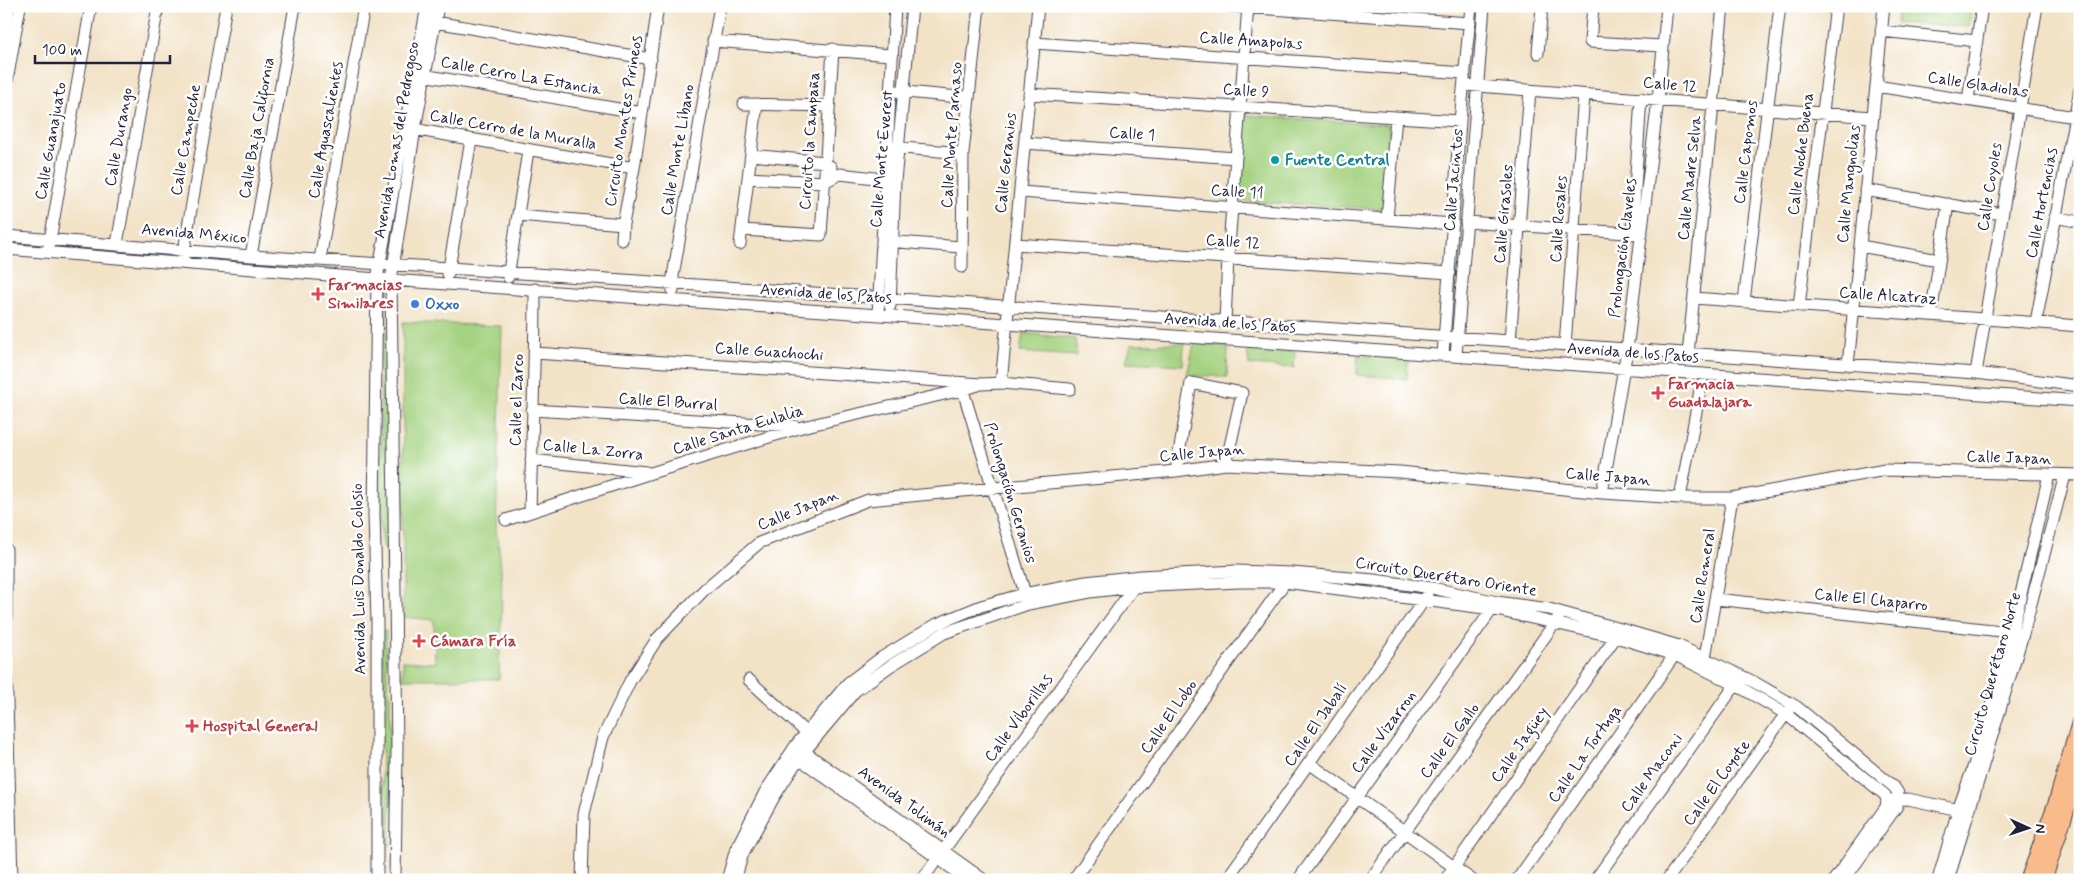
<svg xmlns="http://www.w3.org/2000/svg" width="2086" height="886" font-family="Mynerve,sans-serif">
<rect width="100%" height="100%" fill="#fff"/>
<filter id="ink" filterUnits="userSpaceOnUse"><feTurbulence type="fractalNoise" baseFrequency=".02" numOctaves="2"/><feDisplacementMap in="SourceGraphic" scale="10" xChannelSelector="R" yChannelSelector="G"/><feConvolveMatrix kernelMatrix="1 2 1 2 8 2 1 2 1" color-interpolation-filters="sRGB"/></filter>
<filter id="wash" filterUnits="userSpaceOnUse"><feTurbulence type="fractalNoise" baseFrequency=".0096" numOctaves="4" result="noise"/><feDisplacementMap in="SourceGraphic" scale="20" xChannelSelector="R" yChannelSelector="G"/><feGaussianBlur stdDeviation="1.12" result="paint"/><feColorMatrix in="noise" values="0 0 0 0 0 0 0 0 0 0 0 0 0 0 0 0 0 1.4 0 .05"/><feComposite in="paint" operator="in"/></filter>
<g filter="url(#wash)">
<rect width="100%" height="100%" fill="#f2e2c6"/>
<path fill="#a4d280" stroke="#637a5e" d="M 1898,6 L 1972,6 L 1969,27 L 1896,23 Z
M 1244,115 L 1390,125 L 1383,209 L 1238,201 Z
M 380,289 L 386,290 L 392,599 L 387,599 L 386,551 L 382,543 L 381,524 Z
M 403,322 L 502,326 L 496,531 C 506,578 500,630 499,679 L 403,679 L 403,661 L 435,663 L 434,620 L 403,617 Z
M 1023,333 L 1075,339 L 1077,356 L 1020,352 Z
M 1184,343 L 1183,365 L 1126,362 L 1131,344 Z
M 1194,344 L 1228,346 L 1227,377 L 1187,375 Z
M 1247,349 L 1295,351 L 1294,368 L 1249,365 Z
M 1358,355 L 1408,359 L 1407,379 L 1357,375 Z
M 382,631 L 386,631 L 387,680 L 390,697 L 390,845 L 386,844 L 387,821 L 382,795 Z"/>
</g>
<g filter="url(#ink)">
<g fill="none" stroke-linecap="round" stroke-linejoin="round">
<defs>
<path id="minor" d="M 1229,6 L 1470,23
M 1593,6 L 1590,42 L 1662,46
M 429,21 L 651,59
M 1881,31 L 1977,41
M 713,41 L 891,55
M 1034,43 L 1465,73
M 1538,53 L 1542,6
M 417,74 L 642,113
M 1465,85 L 1872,117
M 1876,86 L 2075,117
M 6,87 L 20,6
M 896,91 L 969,98
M 1029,94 L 1460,121
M 1968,100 L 1982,6
M 744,104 L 829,106
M 407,128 L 634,168
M 1025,143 L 1236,158
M 891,147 L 963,153
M 751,155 L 825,162 L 831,167
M 748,178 L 824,182 L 840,174 L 892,180
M 1865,190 L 2002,214
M 1020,192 L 1453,224
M 518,215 L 623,224
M 2055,217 L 2080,222
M 1387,219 L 1396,117
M 1466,222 L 1642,234
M 742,230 L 821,235 L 833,49
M 1632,234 L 1641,98
M 6,236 L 251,256 L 449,268 L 1976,373 L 2080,386
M 622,240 L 623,224 L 634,168 L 658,6
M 886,241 L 961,247
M 117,244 L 158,6
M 740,244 L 757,104
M 1015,244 L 1450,273
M 49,246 L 91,6
M 1860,246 L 1939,260
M 6,249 L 377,279 L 2080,401
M 183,256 L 226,6
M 251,256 L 295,6
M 320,259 L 364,6
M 962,267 L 963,153 L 979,6
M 448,274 L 471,140
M 508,277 L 528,151
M 673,291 L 673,276 L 720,6
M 1694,298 L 2080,326
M 1744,302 L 1780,6
M 890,306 L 895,181 L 912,6
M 1799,306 L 1836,6
M 878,314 L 895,6
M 1931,315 L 1948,204
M 1225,321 L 1228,258 L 1248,6
M 2036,322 L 2080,89
M 1510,341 L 1530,90
M 1565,345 L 1584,95
M 535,353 L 982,384 L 1001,383 L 1070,389
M 1688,354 L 1723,6
M 1443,355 L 1460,121 L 1471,6
M 1456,356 L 1484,6
M 1848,365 L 1884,6
M 1976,373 L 2037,6
M 1001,383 L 1038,6
M 961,384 L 1027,600
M 532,410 L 794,426
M 531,460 L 646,472
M 1176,471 L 1191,383 L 1242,393 L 1226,464
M 1602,493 L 1627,350 L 1658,100 L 1667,6
M 1680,498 L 1703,374
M 530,512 C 532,438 535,364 535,289
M 506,520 L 651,473 L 802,427 L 962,390 L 978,385
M 6,549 L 6,664 L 12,880
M 1716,599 L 2019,633
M 1704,664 L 1732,498
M 749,680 L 812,738
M 798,747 L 984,880
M 793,754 L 968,880
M 1309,763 L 1472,880
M 1891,800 L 1908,799 L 1964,811
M 377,880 L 377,622 L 374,514 L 377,279 L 427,6
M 395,880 L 397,749 L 391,280 L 415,129 L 438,6
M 582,880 L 584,814 L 603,737 L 630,681 L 657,639 L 705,589 L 759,543 L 868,500 L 1176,471 L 1226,464 L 1400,472 L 1602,493 L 1680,498 L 1732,498 L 1885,470 L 2080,475
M 727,880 L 736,849 L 765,792 L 796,745 L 848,683 L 881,658 L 937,624 L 981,606 L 1024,594 L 1086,582 L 1141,576 L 1236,571 L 1292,573 L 1374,580 L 1432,588 L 1497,602 L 1549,609 L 1621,629 L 1679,646 L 1754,682 L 1797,707 L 1894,787 L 1898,793 L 1897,806 L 1844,880
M 735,880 L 743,853 L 774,797 L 799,758 L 855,691 L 890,666 L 944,633 L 1028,604 L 1090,592 L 1134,587 L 1239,582 L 1285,582 L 1492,609 L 1616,637 L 1675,655 L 1736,685 L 1786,714 L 1885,795 L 1887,801
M 922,880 L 1136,584
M 1073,880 L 1288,578
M 1226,880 L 1427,596
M 1298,880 L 1496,604
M 1370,880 L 1559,617
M 1445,880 L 1620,631
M 1517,880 L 1678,650
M 1595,880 L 1739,680
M 1667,880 L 1790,708
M 1834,880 L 1886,807 L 1887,801
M 1938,880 L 1958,810 L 1974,765 L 2012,632 L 2049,475
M 1948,880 L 2023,634 L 2065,475"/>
<path id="major" d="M 2028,880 L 2056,803 L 2080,721
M 2044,880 L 2080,768"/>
</defs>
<use href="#minor" stroke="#413f50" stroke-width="13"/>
<use href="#major" stroke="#413f50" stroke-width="17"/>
<use href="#minor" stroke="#fff" stroke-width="11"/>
<use href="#major" stroke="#fabb8c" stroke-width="15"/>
</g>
</g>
<circle fill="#0f9aa8" stroke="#fff" stroke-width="2" cx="1275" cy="160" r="5"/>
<g fill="#e0444e" stroke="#fff" stroke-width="2">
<path d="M315.5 286.5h5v5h5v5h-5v5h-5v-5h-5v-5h5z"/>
<path d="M1655.5 385.5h5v5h5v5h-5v5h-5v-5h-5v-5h5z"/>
<path d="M416.5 633.5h5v5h5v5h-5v5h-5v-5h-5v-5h5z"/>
<path d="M189.5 718.5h5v5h5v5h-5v5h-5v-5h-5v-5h5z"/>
</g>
<circle fill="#3f7fe0" stroke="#fff" stroke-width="2" cx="415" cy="304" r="5"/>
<g text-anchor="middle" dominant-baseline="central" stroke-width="5" stroke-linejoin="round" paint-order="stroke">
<g font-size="16" fill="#22223b" stroke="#fff">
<text transform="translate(1251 41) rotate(4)">Calle Amapolas</text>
<text transform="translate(521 76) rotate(10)">Calle Cerro La Estancia</text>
<text transform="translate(1670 85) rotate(5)">Calle 12</text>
<text transform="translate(1978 85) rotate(9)">Calle Gladiolas</text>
<text transform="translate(1246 91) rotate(4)">Calle 9</text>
<text transform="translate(624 121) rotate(-81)">Circuito Montes Pirineos</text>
<text transform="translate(257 128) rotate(-80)">Calle Baja California</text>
<text transform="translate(326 130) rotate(-80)">Calle Aguascalientes</text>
<text transform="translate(513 130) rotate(10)">Calle Cerro de la Muralla</text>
<text transform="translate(1132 134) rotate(4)">Calle 1</text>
<text transform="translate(952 135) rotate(-86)">Calle Monte Parnaso</text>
<text transform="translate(119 137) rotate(-80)">Calle Durango</text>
<text transform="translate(186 140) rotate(-80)">Calle Campeche</text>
<text transform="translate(397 140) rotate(-80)">Avenida Lomas del Pedregoso</text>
<text transform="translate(51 141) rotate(-80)">Calle Guanajuato</text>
<text transform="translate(810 141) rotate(-86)">Circuito la Campaña</text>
<text transform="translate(678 150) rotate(-80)">Calle Monte Líbano</text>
<text transform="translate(1746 152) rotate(-83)">Calle Capomos</text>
<text transform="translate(1801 154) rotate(-83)">Calle Noche Buena</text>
<text transform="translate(882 159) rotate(-85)">Calle Monte Everest</text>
<text transform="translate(1006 163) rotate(-84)">Calle Geranios</text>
<text transform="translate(1690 178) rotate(-84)">Calle Madre Selva</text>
<text transform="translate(1454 180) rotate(-85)">Calle Jacintos</text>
<text transform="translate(1849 184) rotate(-84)">Calle Mangnolias</text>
<text transform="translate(1990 187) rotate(-81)">Calle Coyoles</text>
<text transform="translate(1237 192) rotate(4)">Calle 11</text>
<text transform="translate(2042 203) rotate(-79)">Calle Hortencias</text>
<text transform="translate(1504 214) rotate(-85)">Calle Girasoles</text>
<text transform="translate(1559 219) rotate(-86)">Calle Rosales</text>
<text transform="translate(194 234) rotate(5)">Avenida México</text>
<text transform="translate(1233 242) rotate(4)">Calle 12</text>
<text transform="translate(1623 248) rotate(-83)">Prolongación Claveles</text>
<text transform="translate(826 294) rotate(4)">Avenida de los Patos</text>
<text transform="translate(1888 296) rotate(4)">Calle Alcatraz</text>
<text transform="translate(1230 323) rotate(4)">Avenida de los Patos</text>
<text transform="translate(769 352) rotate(4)">Calle Guachochi</text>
<text transform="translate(1633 353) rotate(4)">Avenida de los Patos</text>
<text transform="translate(517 400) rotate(-88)">Calle el Zarco</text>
<text transform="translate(668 402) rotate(4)">Calle El Burral</text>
<text transform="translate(738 430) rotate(-17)">Calle Santa Eulalia</text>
<text transform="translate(593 450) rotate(6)">Calle La Zorra</text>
<text transform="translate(1202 453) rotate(-5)">Calle Japan</text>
<text transform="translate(2009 458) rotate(2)">Calle Japan</text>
<text transform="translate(1608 477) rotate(5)">Calle Japan</text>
<text transform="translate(1010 493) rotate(73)">Prolongación Geranios</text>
<text transform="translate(798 510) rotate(-22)">Calle Japan</text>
<text transform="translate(1703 576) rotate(-81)">Calle Romeral</text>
<text transform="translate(1446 577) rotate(9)">Circuito Querétaro Oriente</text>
<text transform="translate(359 579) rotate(-91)">Avenida Luis Donaldo Colosio</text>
<text transform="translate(1871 600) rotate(6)">Calle El Chaparro</text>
<text transform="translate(1993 674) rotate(-74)">Circuito Querétaro Norte</text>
<text transform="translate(1169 717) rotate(-55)">Calle El Lobo</text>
<text transform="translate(1019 718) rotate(-54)">Calle Viborillas</text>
<text transform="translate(1316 725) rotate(-55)">Calle El Jabalí</text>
<text transform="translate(1384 732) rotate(-54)">Calle Vizarron</text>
<text transform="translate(1450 741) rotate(-54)">Calle El Gallo</text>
<text transform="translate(1520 745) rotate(-55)">Calle Jagüey</text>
<text transform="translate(1585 754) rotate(-55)">Calle La Tortuga</text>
<text transform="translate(1652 773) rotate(-54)">Calle Maconi</text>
<text transform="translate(1717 783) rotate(-54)">Calle El Coyote</text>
<text transform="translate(904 802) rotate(36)">Avenida Tolimán</text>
</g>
<g font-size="16" font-weight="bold" fill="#0d838f" stroke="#fff" text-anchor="start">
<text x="1285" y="160">Fuente Central</text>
</g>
<g font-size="16" font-weight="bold" fill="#be3a42" stroke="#fff" text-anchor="start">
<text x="328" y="285">Farmacias<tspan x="328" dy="18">Similares</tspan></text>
<text x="1668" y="384">Farmacia<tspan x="1668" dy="18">Guadalajara</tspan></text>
<text x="430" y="641">Cámara Fría</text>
<text x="203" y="726">Hospital General</text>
</g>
<g font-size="16" font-weight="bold" fill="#366cbe" stroke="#fff" text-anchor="start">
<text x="425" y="304">Oxxo</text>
</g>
</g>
<rect width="2086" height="886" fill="none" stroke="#fff" stroke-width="25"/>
<g transform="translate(2028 828) rotate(93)" stroke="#ffffff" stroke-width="4" paint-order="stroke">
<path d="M0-4L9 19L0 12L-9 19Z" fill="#22223b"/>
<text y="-8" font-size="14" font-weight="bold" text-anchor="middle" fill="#22223b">N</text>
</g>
<path d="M35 55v8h135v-8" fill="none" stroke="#22223b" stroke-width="2.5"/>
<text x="42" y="55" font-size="15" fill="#22223b" stroke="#ffffff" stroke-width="4" paint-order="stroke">100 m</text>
</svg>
